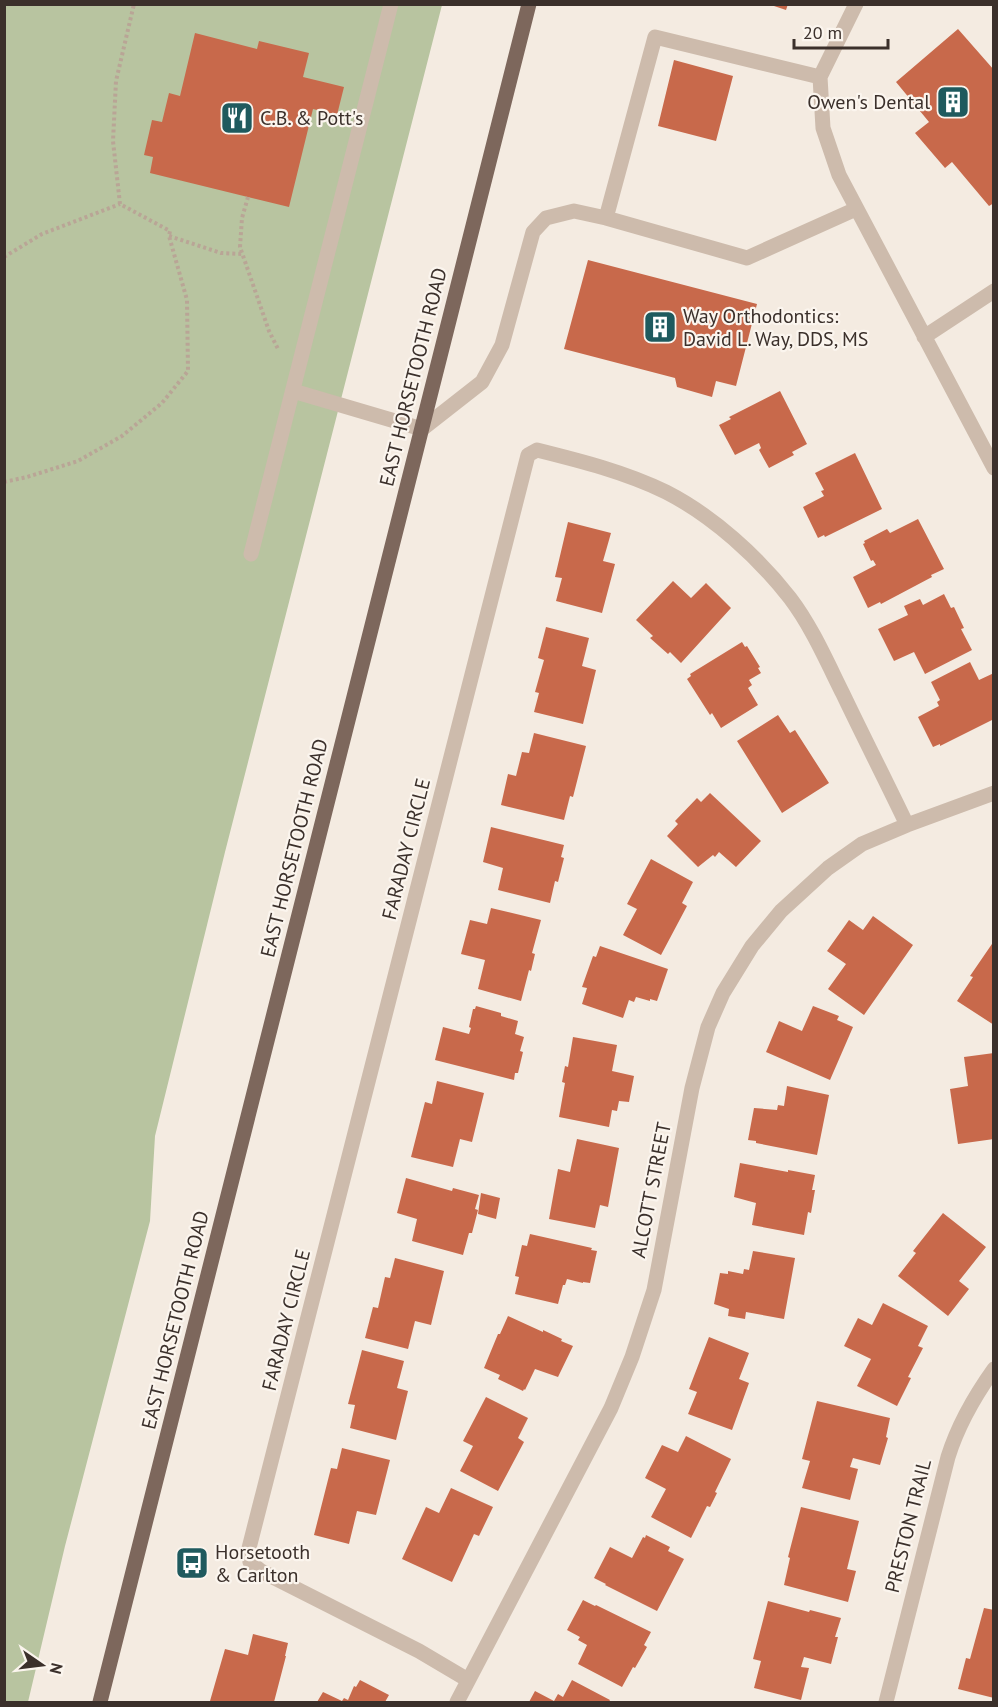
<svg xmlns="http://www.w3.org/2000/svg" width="998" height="1707" font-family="'PT Sans',sans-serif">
<rect width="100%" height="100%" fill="#f4ebe1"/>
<path fill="#b8c4a0" d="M 5,5 L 442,5 L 225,852 L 155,1136 L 150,1221 L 65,1546 L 28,1702 L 5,1702 Z"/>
<path fill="#c8694b" d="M 768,4 L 788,4 L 786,10 Z
M 958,29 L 994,70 L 994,203 L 989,206 L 952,162 L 945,168 L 915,133 L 929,122 L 896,82 Z
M 195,33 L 257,49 L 259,41 L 309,53 L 303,77 L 344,87 L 337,115 L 313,109 L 289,207 L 150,173 L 153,157 L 144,155 L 152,120 L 162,122 L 169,93 L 180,96 Z
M 674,60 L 733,76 L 716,141 L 658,126 Z
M 588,260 L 757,304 L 736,386 L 716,381 L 712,397 L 677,387 L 675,378 L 564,349 Z
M 780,391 L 807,444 L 792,452 L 794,455 L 769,468 L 759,450 L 761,448 L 759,443 L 735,455 L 719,425 L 731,419 L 729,417 Z
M 855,453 L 882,509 L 825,537 L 824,535 L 818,538 L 803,507 L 824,496 L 821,491 L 824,490 L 815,473 Z
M 918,519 L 944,569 L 931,575 L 932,577 L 881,604 L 880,602 L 868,608 L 853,577 L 876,565 L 873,560 L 871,561 L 863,544 L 865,543 L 864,541 L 887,529 L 890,533 Z
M 568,522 L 611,533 L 603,561 L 615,564 L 602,613 L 556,601 L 562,578 L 555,577 Z
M 673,581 L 691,598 L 706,583 L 731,608 L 681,663 L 670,652 L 668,654 L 650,638 L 653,636 L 636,620 Z
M 944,594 L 951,608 L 954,607 L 964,628 L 961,629 L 972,650 L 925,674 L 914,652 L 894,661 L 878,629 L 908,615 L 904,606 L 920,599 L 923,605 Z
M 546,627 L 589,638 L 582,666 L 596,670 L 583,724 L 534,712 L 539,693 L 535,692 L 544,660 L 538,658 Z
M 742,642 L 745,647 L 747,646 L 760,667 L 758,668 L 761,673 L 749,680 L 752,685 L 748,688 L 758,705 L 721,728 L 712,713 L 710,715 L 687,679 L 691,676 L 690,674 Z
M 970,662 L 979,680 L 994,673 L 994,719 L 940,746 L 940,744 L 933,747 L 918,717 L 939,706 L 937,702 L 940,700 L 931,682 Z
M 778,715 L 790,733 L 795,730 L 829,783 L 782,813 L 737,741 Z
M 534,733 L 586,746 L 573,797 L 570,796 L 564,820 L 501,805 L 508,774 L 516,776 L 522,752 L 529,753 Z
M 710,793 L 761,841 L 736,867 L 719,852 L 715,857 L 713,855 L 698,867 L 667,836 L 678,824 L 675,821 L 697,798 L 701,802 Z
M 491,827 L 564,845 L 561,857 L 564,858 L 558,882 L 555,881 L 550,903 L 498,890 L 503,868 L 483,862 Z
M 651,859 L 693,882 L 682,903 L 687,906 L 661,955 L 623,935 L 637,909 L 627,904 Z
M 491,908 L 541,920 L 532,953 L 535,954 L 531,971 L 529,970 L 521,1001 L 478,989 L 485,960 L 461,954 L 470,920 L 487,924 Z
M 873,916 L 913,945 L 864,1015 L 828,989 L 846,964 L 827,951 L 849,920 L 863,930 Z
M 994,941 L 994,1025 L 957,1001 L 973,977 L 970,976 Z
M 600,946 L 668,969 L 657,1001 L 650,999 L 650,1001 L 636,997 L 634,1002 L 629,1000 L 623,1018 L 582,1004 L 587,988 L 582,987 L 593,956 L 596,957 Z
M 476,1006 L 501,1013 L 501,1016 L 518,1021 L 515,1034 L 524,1037 L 520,1051 L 523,1052 L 518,1073 L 515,1073 L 514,1080 L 435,1060 L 443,1027 L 469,1034 L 471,1028 L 469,1027 L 473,1009 L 475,1009 Z
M 813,1006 L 839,1016 L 837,1020 L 853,1027 L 830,1080 L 766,1052 L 779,1021 L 802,1031 Z
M 573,1037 L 617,1045 L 612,1071 L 634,1076 L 629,1102 L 619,1101 L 617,1111 L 612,1110 L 609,1127 L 559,1117 L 565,1083 L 562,1082 L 565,1066 L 568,1067 Z
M 994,1053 L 994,1139 L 958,1144 L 950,1089 L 968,1086 L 964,1057 Z
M 437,1081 L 484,1093 L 472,1142 L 460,1139 L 453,1167 L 411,1157 L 425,1102 L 432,1104 Z
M 787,1086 L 829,1095 L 817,1155 L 756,1143 L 756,1141 L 748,1140 L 754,1108 L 777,1110 L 778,1105 L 784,1106 Z
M 577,1139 L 619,1148 L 608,1207 L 600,1205 L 595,1228 L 549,1219 L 558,1169 L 570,1172 Z
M 740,1163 L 788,1172 L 788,1170 L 815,1175 L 812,1190 L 815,1190 L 811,1213 L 808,1212 L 804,1235 L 752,1225 L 756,1203 L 734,1197 Z
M 406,1178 L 452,1191 L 453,1188 L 479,1195 L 475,1209 L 478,1210 L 472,1233 L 469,1233 L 463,1255 L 412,1241 L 417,1219 L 397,1213 Z
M 481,1193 L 500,1198 L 496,1219 L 478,1214 Z
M 943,1213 L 986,1247 L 959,1281 L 969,1289 L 948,1316 L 898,1276 L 916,1253 L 913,1251 Z
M 530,1234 L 592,1248 L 591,1250 L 597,1251 L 590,1283 L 583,1282 L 583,1283 L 567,1279 L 565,1285 L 563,1285 L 558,1304 L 515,1294 L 519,1277 L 515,1276 L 522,1245 L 527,1246 Z
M 753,1251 L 795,1258 L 784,1319 L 746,1312 L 745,1319 L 728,1316 L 729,1309 L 714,1304 L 720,1273 L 728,1274 L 728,1271 L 743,1274 L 744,1269 L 749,1270 Z
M 395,1258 L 444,1271 L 431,1325 L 415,1321 L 408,1349 L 365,1338 L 373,1307 L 378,1308 L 385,1277 L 390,1278 Z
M 883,1303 L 928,1326 L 918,1346 L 923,1348 L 908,1377 L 911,1378 L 897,1406 L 857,1386 L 871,1359 L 844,1346 L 858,1318 L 872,1325 Z
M 508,1316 L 543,1332 L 543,1330 L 562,1339 L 561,1341 L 573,1346 L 558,1377 L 535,1369 L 525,1390 L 524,1389 L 523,1391 L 498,1379 L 500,1375 L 484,1368 L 498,1334 L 500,1334 Z
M 709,1337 L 749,1353 L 739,1379 L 749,1383 L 732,1430 L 688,1414 L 697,1392 L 689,1389 Z
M 362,1350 L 404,1361 L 397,1388 L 408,1391 L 396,1440 L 350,1428 L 355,1405 L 348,1404 Z
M 486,1397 L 528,1418 L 518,1438 L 524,1442 L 498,1491 L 460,1471 L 473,1446 L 463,1441 Z
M 817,1401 L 890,1418 L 886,1437 L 888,1438 L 880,1465 L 853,1458 L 850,1467 L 858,1469 L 850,1500 L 802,1488 L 810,1461 L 802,1459 Z
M 686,1436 L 731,1459 L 715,1492 L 717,1493 L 710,1507 L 707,1506 L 691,1538 L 651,1517 L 666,1489 L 645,1478 L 662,1445 L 678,1452 Z
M 342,1448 L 390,1460 L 376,1515 L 357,1511 L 349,1544 L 314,1535 L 331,1468 L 337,1469 Z
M 451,1488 L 493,1507 L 479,1536 L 474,1534 L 452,1582 L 402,1559 L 426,1507 L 439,1513 Z
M 801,1507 L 859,1521 L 847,1569 L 856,1571 L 848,1602 L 784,1585 L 790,1558 L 788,1557 Z
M 646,1535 L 670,1547 L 668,1551 L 684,1559 L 657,1611 L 605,1585 L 606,1584 L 594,1578 L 610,1547 L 632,1558 L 643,1537 L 645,1538 Z
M 583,1600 L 595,1606 L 596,1605 L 651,1632 L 644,1645 L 647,1647 L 635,1668 L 633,1667 L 622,1687 L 578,1664 L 587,1645 L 578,1640 L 580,1637 L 567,1630 Z
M 768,1601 L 809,1612 L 810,1610 L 841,1618 L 835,1637 L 838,1637 L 831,1664 L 804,1657 L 801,1667 L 809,1668 L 801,1700 L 754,1688 L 761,1661 L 753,1659 Z
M 984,1608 L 994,1610 L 994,1698 L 958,1689 L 966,1658 L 970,1659 Z
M 253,1634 L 288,1643 L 285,1656 L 286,1656 L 274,1702 L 216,1702 L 210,1701 L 225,1649 L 248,1655 Z
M 360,1680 L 389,1695 L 385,1702 L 317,1702 L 323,1692 L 342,1701 L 344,1698 L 348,1700 L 354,1686 L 356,1687 Z
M 572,1680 L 610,1700 L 609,1702 L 529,1702 L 535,1691 L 554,1701 L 558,1694 L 563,1697 Z"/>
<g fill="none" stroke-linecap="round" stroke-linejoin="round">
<path stroke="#b9a596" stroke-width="4" stroke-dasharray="3 3" stroke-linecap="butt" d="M 248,197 L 242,218 L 240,247 L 269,331 L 278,349
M 169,236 L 221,253 L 242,254
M 4,257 L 42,234 L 120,204
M 4,482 L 27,477 L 78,461 L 122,436 L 162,403 L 188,371 L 187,300 L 169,236 L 170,231 L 120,204 L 113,141 L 116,81 L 134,4"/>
<path stroke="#cdbbac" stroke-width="15" d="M 856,4 L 820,77 L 823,128 L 839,175 L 994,468
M 606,218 L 655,37 L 820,77
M 924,337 L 994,291
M 293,391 L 422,429 L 482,382 L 502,345 L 533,232 L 546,218 L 574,211 L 606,218 L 747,258 L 856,209
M 251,554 L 391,4"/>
<path stroke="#cdbbac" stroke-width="15" d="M 468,1680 L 419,1651 L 261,1571 L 250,1562 L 248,1552 L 528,455 L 537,450 C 581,461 625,472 666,492 C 713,516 758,557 790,598 C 812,627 827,662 843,694 C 864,738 886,781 907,825
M 457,1702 L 611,1408 L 632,1357 L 654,1290 L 692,1088 L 708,1027 L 723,993 L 752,946 L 781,911 L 828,868 L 862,844 L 907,825 L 994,793
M 886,1702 L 948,1457 C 958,1425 974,1397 994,1369"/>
<path stroke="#7d675c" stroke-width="15" d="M 100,1702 L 529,4"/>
</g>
<defs>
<symbol id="building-square" viewBox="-11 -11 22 22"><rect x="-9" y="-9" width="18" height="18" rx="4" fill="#1f5a5e" stroke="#fbf5ee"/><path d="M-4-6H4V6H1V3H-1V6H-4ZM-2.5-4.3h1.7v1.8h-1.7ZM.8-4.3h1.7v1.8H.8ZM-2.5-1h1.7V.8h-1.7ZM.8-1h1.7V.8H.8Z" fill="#fff"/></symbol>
<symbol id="restaurant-square" viewBox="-11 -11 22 22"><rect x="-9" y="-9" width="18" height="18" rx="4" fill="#1f5a5e" stroke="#fbf5ee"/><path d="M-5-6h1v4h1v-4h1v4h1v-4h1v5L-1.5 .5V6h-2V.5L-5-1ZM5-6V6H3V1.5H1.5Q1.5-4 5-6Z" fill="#fff"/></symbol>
<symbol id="bus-square" viewBox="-11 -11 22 22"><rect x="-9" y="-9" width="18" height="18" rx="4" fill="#1f5a5e" stroke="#fbf5ee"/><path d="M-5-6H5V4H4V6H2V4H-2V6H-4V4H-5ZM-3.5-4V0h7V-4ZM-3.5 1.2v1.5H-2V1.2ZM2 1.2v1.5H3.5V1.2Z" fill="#fff"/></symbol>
</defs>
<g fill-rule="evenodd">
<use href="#building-square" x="934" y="83" width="38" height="38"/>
<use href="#restaurant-square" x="218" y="99" width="38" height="38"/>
<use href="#building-square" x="641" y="308" width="38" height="38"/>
<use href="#bus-square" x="173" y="1544" width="38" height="38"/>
</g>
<g text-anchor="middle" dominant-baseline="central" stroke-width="4.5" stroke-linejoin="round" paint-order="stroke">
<g font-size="20" fill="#3b302b" stroke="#fbf5ee" text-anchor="start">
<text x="930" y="102" text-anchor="end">Owen's Dental</text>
<text x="260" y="118">C.B. &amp; Pott's</text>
<text x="683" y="316">Way Orthodontics:<tspan x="683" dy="23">David L. Way, DDS, MS</tspan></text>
<text x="215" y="1552">Horsetooth<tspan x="215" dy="23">&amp; Carlton</tspan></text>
</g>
<g font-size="20" fill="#3b302b" stroke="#fbf5ee">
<text transform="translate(413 377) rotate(-76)">EAST HORSETOOTH ROAD</text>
<text transform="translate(294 848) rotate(-76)">EAST HORSETOOTH ROAD</text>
<text transform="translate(406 849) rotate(-76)">FARADAY CIRCLE</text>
<text transform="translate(651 1190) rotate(-79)">ALCOTT STREET</text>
<text transform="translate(175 1320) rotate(-76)">EAST HORSETOOTH ROAD</text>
<text transform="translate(286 1320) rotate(-76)">FARADAY CIRCLE</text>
<text transform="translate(908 1526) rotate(-76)">PRESTON TRAIL</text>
</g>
</g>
<rect width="998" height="1707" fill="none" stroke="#3b302b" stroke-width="12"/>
<g transform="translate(42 1665) rotate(104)" stroke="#fbf5ee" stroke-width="4.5" paint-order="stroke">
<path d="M0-4.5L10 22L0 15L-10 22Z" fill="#3b302b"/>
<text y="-9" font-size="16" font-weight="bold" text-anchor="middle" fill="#3b302b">N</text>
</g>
<path d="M794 39v9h94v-9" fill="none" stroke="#3b302b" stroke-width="3"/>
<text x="803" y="39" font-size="18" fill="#3b302b" stroke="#fbf5ee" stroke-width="4.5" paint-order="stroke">20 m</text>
</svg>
